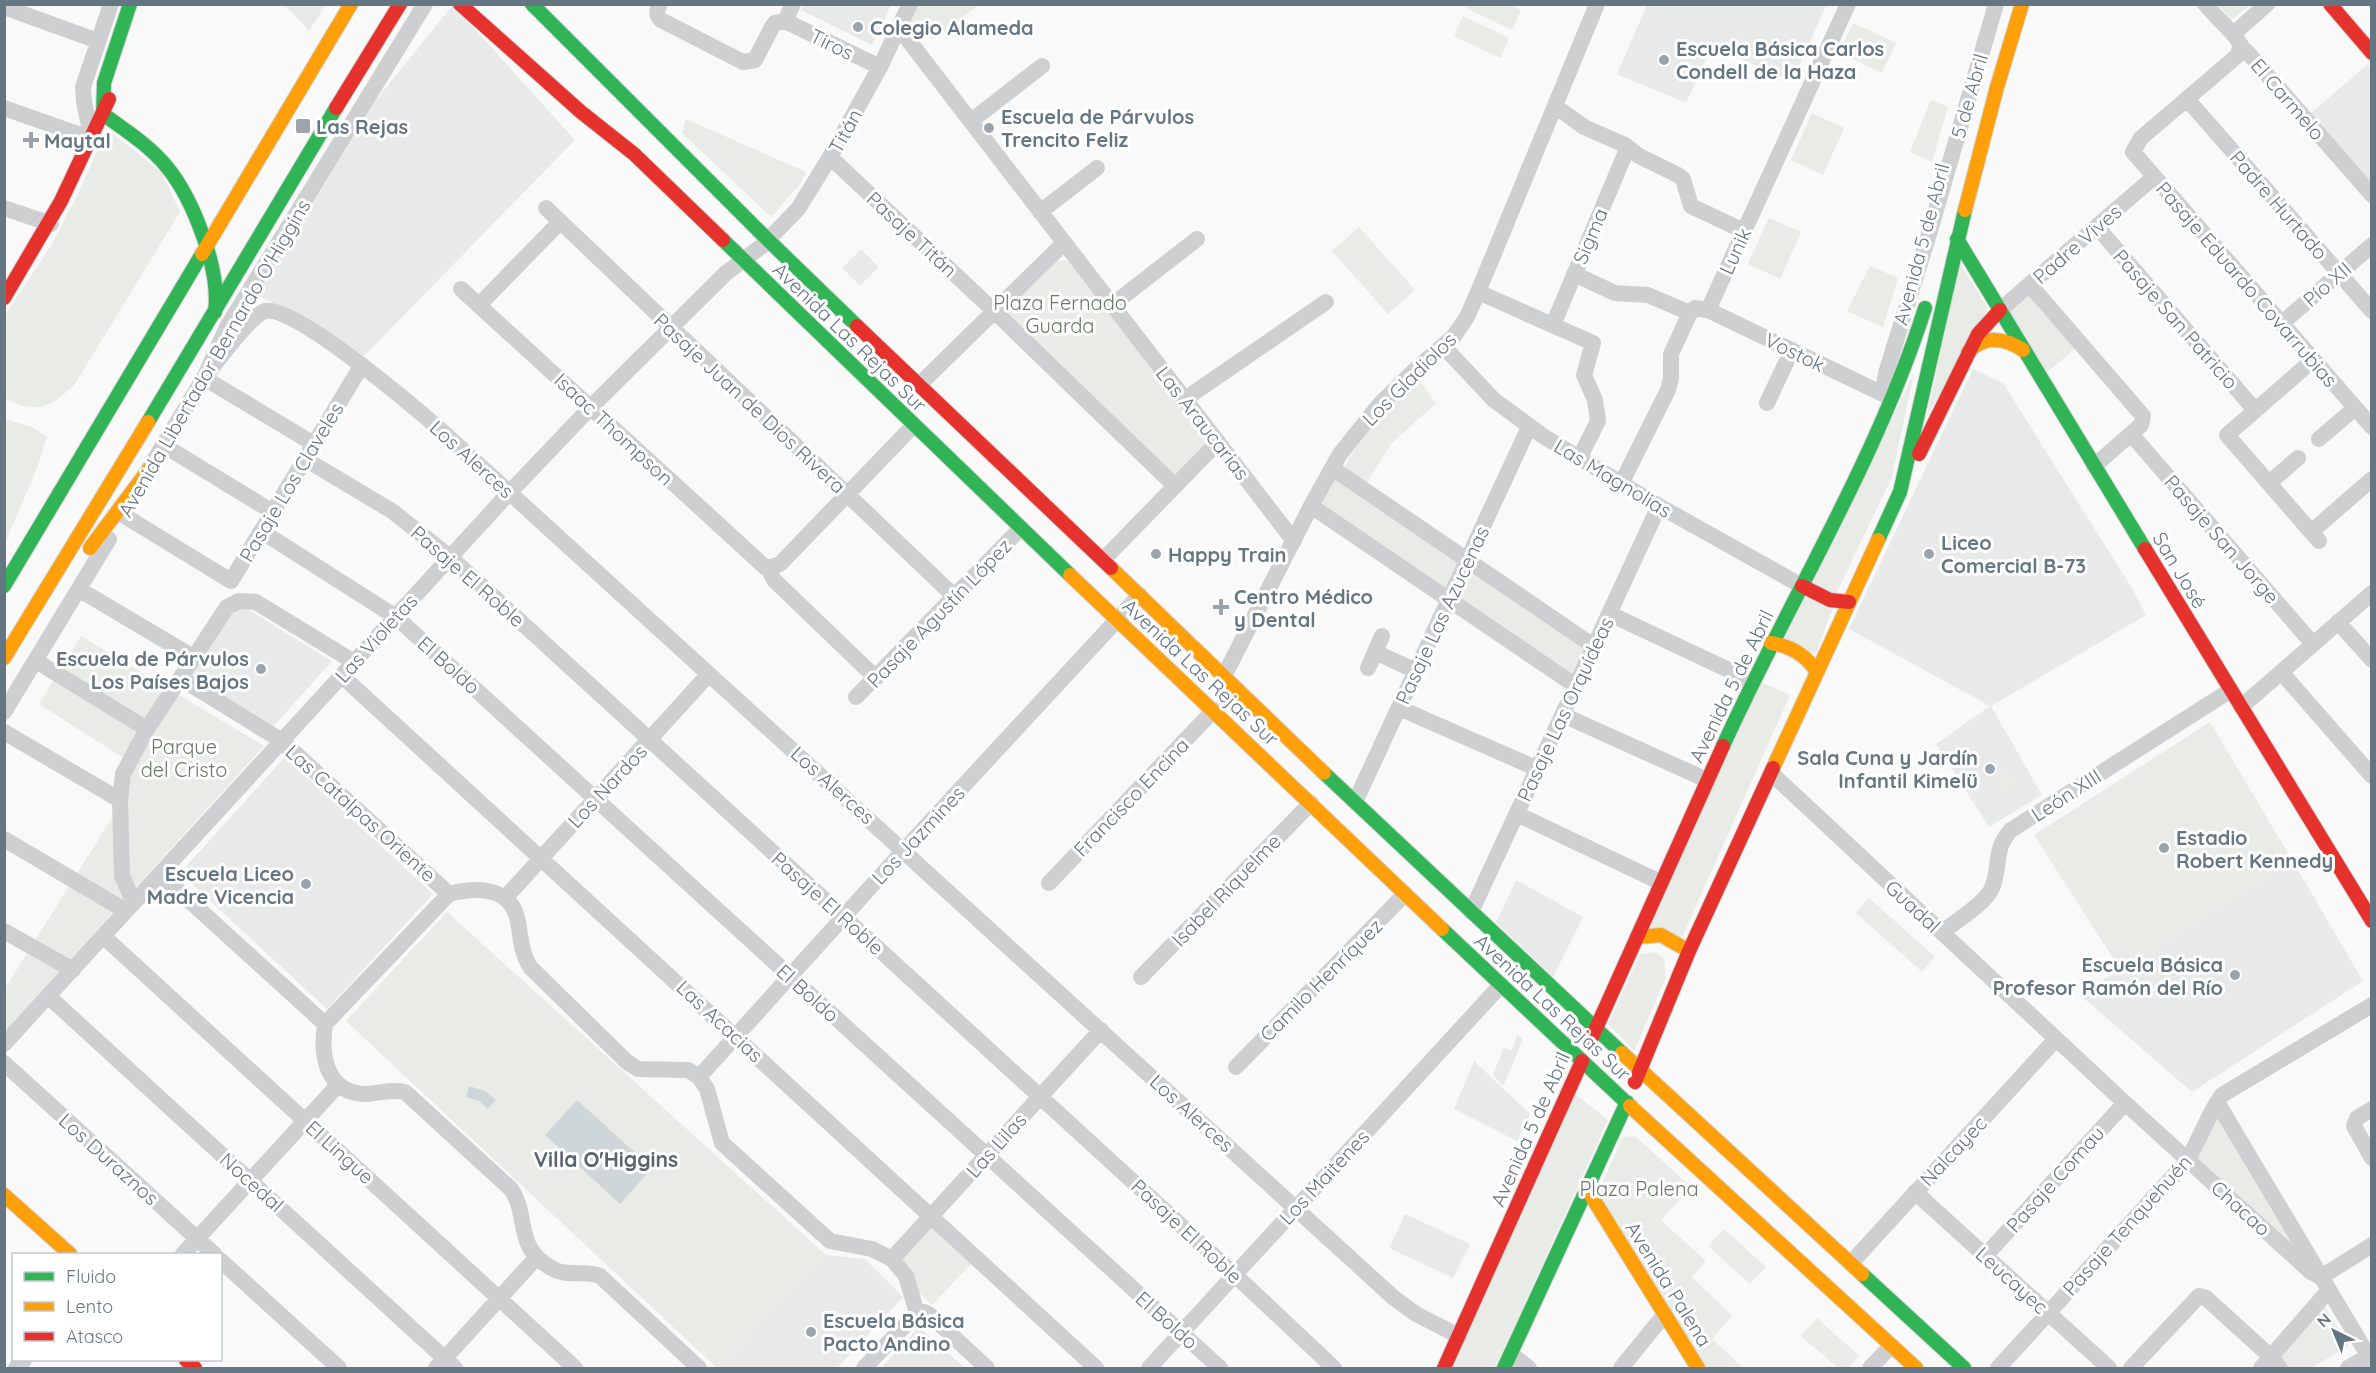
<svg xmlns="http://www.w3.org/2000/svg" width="2376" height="1373" font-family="Quicksand,sans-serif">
<rect width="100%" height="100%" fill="#f9f9f9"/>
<path fill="#e8e9e9" d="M 285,5 L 326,5 L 309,31 Z
M 453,5 L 575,140 L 364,356 L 257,294 L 376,100 Z
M 804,5 L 804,4 L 891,5 L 872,45 L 801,10 Z
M 1647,5 L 1647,4 L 1826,5 L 1793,81 L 1712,47 L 1686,103 L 1617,74 Z
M 2368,64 L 2371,69 L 2371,185 L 2311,113 Z
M 861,249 L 879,267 L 860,286 L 842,268 Z
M 1973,369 L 2003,383 L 2133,590 L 2146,615 L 1991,706 L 2042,795 L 1989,827 L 1936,744 L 1990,706 L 1849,629 Z
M 242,606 L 332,661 L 273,727 L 191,677 L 235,608 Z
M 285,757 L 433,894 L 327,1009 L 180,873 Z
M 2292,860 L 2363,981 L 2192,1092 L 2080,995 Z
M 1516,880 L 1583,917 L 1553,977 L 1496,922 Z
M 1518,1034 L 1523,1040 L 1503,1086 L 1493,1075 L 1504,1047 L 1511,1051 Z
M 1474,1061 L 1530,1114 L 1517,1141 L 1454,1109 Z
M 1405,1214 L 1470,1244 L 1453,1278 L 1389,1248 Z
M 826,1255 L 865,1259 L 903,1297 L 837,1368 L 717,1368 Z
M 919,1327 L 965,1368 L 881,1368 Z"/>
<path fill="#e8ebe6" d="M 1509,4 L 1521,10 L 1512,30 L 1466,8 L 1468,5 Z
M 915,5 L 979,5 L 934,39 L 924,37 L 907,22 Z
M 2218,5 L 2250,5 L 2231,20 Z
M 1463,16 L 1509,38 L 1500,58 L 1454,36 Z
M 1853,23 L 1896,43 L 1882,73 L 1839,52 Z
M 1931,100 L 1948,107 L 1932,162 L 1910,152 Z
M 1812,113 L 1844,128 L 1823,175 L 1791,160 Z
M 686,119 L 806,172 L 800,184 L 773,215 L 769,215 L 682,133 Z
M 107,129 L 162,173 L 180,212 L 75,384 C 51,408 35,415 5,398 L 5,315 L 51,246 L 78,194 Z
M 1769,218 L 1801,232 L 1780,279 L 1748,264 Z
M 1359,227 L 1415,290 L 1388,314 L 1332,251 Z
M 1064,260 L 1068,261 L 1205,438 L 1206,442 L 1173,480 L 1002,312 L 1057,261 Z
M 1960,263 L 1988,309 L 1927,416 Z
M 1870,266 L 1898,278 L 1883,327 L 1847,311 Z
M 2031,294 L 2077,347 L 2045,374 L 2007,314 Z
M 1914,373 L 1892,477 L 1835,596 L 1812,585 Z
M 1417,377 L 1436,403 L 1391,444 L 1366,484 L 1343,469 C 1364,433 1386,405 1417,377 Z
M 5,419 L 32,427 L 47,437 L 36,471 L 5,543 Z
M 1335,479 L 1586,646 L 1574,676 L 1321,505 Z
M 1805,597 L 1832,610 L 1816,654 L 1785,638 Z
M 81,636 L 264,746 L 5,1031 L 4,990 L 115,813 L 133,764 L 39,704 Z
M 1759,681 L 1790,695 L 1680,942 L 1649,928 Z
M 2210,722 L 2292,860 L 2120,969 L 2034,835 Z
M 2007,768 L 2017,783 L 2004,791 L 1995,776 Z
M 1869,898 L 1935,957 L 1922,972 L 1856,913 Z
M 447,912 L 826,1255 L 717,1368 L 346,1021 Z
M 1656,952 L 1664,959 L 1666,978 L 1634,1051 L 1608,1024 L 1640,954 Z
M 1575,1094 L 1608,1120 L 1495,1368 L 1451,1368 Z
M 2217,1107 L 2313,1269 L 2192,1156 Z
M 1635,1136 L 1691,1187 L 1661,1220 L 1706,1261 L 1692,1277 L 1732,1316 L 1712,1339 L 1743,1368 L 1705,1368 L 1597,1194 L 1623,1137 Z
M 931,1225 L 972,1263 L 932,1305 L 914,1288 L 899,1259 Z
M 1724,1229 L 1766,1267 L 1750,1284 L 1708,1246 Z
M 2322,1302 L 2349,1346 L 2311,1368 L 2277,1368 L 2271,1361 Z
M 1817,1318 L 1859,1356 L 1849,1368 L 1838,1368 L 1801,1336 Z"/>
<path fill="#ced6d9" d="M 469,1086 L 485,1091 L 496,1100 L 488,1109 L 479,1101 L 466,1097 Z
M 577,1100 L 652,1168 L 620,1204 L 545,1135 Z"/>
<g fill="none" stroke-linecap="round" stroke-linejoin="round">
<defs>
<path id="fast" d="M 130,4 L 104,83 L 103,114 C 125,130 149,145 167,167 C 193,199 221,270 215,312
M 532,4 L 768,240 L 857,326
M 1957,239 L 2145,549
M 723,240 L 1070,575
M 148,422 L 336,108
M 1878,540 L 1900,492 L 1965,210
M 4,586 L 202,254
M 1723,746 C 1789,600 1876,462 1925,308
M 1324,773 L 1622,1053
M 1442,929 L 1630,1106
M 1862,1274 L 1964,1368
M 1504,1368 L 1627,1102"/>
<path id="slow" d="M 1965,210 L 1997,87 L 2022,4
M 202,254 L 351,4
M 1968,352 C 1985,335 2004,338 2023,350
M 90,548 L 149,469
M 1111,568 L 1324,773
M 1070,575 L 1442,929
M 1771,643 C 1791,646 1806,655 1817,672
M 4,658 L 148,422
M 1773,768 L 1878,540
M 1638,937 L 1661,935 L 1689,951
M 1622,1053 L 1862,1274
M 1630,1106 L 1916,1368
M 1587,1189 L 1698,1368
M 4,1195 L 70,1254"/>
<path id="jam" d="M 460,4 L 581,112 L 634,154 L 723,240
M 2330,4 L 2372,53
M 336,108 L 400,4
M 4,298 L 61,201 L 109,99
M 857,326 L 1111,568
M 1919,454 L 1978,334 L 2000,310
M 2145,549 L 2372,921
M 1802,586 L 1830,600 L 1849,602
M 1589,1044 L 1723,746
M 1635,1082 L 1689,951 L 1773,768
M 186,1360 L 195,1368
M 1444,1368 L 1582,1061"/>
</defs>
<use href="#fast" stroke="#d5d6d7" stroke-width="16"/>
<use href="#slow" stroke="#d5d6d7" stroke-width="16"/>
<use href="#jam" stroke="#d5d6d7" stroke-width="16"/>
<path stroke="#cecfd0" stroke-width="16" d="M 660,4 C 656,11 656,15 661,20 L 743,62 L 755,60 L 772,27 L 775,23 L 785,21
M 2205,4 C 2214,15 2224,24 2233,34 C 2240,40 2238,46 2248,53 L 2372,195
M 4,7 L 98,41
M 785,21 L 880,67
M 785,21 L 793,4
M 899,28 L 1294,541
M 2235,35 L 2239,29 L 2267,4
M 2240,48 L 2237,56 L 2141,138 L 2133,152 L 2372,427
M 2187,99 L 2372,311
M 1555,106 L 1584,127 L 1625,145 L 1639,156 L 1678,175 L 1683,179 L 1691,206 L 1744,231
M 4,108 L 92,139
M 971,121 L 1042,66
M 92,139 L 84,102 L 83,87 L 111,4
M 830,157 L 994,311 L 1175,486
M 4,208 L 51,224
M 546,208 L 954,596
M 1040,212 L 1097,168
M 2097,227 L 2255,410
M 1574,274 L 1615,293 L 1648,295 L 1690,313
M 2030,285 L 2143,416 L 2141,425 L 2094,466
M 461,289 L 765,567 L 773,567 L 781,563 L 914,425
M 1478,292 L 1593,343 L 1584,375 L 1595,400 L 1598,421 L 1579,459
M 479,305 L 560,222
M 1112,305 L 1197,239
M 1708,310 L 1848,4
M 2000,310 L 2154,177
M 2281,324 L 2372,245
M 1553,325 L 1628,147
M 1443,346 L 1494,400 L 1543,436 L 1659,506 L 1802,586
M 2313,360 L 2227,435 L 2319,541
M 204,378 C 215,364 250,316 265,311 C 293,303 419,411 444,433 L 1394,1298 L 1416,1314 L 1459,1336
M 204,378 L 314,444
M 919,385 L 1064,243
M 1185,399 L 1326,302
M 1767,403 L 1792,350
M 2131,434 L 2313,644
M 2319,439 L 2355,408
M 163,445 L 273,512
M 305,459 L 392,511 L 450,557 L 1235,1275 L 1334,1368
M 1332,468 L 1595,647
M 144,477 L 204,378 L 227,327 L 243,301 L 425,4
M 2269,483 L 2298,458
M 1621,484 L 1668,390 L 1671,378 L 1671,354 L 1690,313 L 1695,308 L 1708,310 L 1883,394 L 1886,373 L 1929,234 L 1996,4
M 1311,506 L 1576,686
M 123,515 L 231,581
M 261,531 L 396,617 L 1220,1368
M 2311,532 L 2372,479
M 1103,560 L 1218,442
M 768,568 L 774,580 L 876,678
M 231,581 L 362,365
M 80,590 L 193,657
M 1610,614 L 1752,681
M 2338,622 L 2372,660
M 1375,652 L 1416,671
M 36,661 L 147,729
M 1368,668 L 1382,636
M 2281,672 L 2372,776
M 342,676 L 1096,1368
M 1224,676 L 1311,506 L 1340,454 L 1380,404 L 1417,368 L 1454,336 L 1467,317 L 1478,292 L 1597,4
M 180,678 L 282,741 L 449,894
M 856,697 L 1021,528
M 2241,707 L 2372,593
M 1399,708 L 1538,769
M 4,712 L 109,539
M 1563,715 L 1707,780
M 4,732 L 120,800
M 1771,773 L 2125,1103 L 2311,1272 L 2321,1277 L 2372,1245
M 1355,802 L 1529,427
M 1517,814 L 1662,883
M 4,839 L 126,911
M 160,874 L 325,1024
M 1049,883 L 1214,710
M 449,894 C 476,887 512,886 518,922 C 521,938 521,952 530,967 L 627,1062 L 638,1069 L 688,1070 L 699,1077 L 707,1089 L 722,1143 L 830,1241 L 872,1249 L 892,1259 L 906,1276 L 917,1313
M 505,898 L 709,674
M 134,903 L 122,876 L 120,800 L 123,774 L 147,729 L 227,607 L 239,601 L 256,602 L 354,662
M 1471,912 L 1659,506
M 4,931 L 73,970
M 1942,932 C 1955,922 1986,903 1992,888 C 2001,866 1993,849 2011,830 L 2231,690
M 103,936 L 575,1368
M 1141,977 L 1311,803
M 48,996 L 455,1368
M 325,1024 C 320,1057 327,1094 367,1094 C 381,1093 392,1089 405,1092 L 511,1189 C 530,1217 513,1248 553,1269 C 568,1277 585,1270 600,1276 L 699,1368
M 325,1024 L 449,894
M 4,1044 L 509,493 L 591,407 L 726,273 L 762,246 L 798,209 L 830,157 L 880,67 L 910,4
M 4,1063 L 214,1254
M 1236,1067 L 1405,894
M 699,1077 L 904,850 L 1140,595
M 2217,1102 L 2372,1362
M 2372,1109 L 2357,1118 L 2354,1126 L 2372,1158
M 1915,1192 L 2109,1368
M 183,1254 L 338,1085
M 1985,1256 L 2125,1103
M 892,1259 L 1101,1030
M 220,1260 L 339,1368
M 1851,1263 L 2056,1039
M 917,1313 L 924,1312 L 930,1315 L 987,1368
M 1511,1354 L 1529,1368
M 16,1368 L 24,1360
M 436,1368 L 537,1257
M 864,1368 L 917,1313
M 1149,1368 L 1500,986
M 1621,1368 L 1665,1314
M 1870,1368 L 1891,1346
M 1998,1368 L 2188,1160 L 2213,1109 L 2222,1095 L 2372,1005
M 2131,1368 L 2199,1296 L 2206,1298 L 2271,1357 L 2280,1368
M 2261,1368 L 2329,1290
M 2348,1368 L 2372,1354"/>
<use href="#fast" stroke="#30b455" stroke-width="14"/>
<use href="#slow" stroke="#ff9f0a" stroke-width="14"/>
<use href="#jam" stroke="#e5322d" stroke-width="14"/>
</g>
<g fill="#99a4ac" stroke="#fff" stroke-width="2">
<circle cx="858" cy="27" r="6"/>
<circle cx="1664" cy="60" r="6"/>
<rect x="295" y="118" width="16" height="16" rx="3"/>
<circle cx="989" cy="128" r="6"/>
<path d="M28 131h6v6h6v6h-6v6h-6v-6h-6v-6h6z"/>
<circle cx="1156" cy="554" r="6"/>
<circle cx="1929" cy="554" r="6"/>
<path d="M1218 598h6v6h6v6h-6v6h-6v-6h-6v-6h6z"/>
<circle cx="261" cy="669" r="6"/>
<circle cx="1990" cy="769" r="6"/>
<circle cx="2164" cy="848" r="6"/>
<circle cx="306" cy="884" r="6"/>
<circle cx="2235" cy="975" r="6"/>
<circle cx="811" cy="1332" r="6"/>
</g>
<g text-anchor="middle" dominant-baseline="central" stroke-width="6" stroke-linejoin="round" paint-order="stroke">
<g font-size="20" font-weight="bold" fill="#657683" stroke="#fff" text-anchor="start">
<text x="870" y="27">Colegio Alameda</text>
<text x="1676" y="48">Escuela Básica Carlos<tspan x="1676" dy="23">Condell de la Haza</tspan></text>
<text x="1001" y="116">Escuela de Párvulos<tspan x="1001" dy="23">Trencito Feliz</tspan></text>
<text x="316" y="126">Las Rejas</text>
<text x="44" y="140">Maytal</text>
<text x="1941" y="542">Liceo<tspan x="1941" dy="23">Comercial B-73</tspan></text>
<text x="1168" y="554">Happy Train</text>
<text x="1234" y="596">Centro Médico<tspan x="1234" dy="23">y Dental</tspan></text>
<text x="249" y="658" text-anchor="end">Escuela de Párvulos<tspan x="249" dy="23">Los Países Bajos</tspan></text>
<text x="1978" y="757" text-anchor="end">Sala Cuna y Jardín<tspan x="1978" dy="23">Infantil Kimelü</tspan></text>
<text x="2176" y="837">Estadio<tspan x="2176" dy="23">Robert Kennedy</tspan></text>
<text x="294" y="873" text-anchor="end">Escuela Liceo<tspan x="294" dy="23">Madre Vicencia</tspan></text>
<text x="2223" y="964" text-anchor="end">Escuela Básica<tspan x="2223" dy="23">Profesor Ramón del Río</tspan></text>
<text x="823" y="1320">Escuela Básica<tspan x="823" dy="23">Pacto Andino</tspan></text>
</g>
<g font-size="20" fill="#657683" stroke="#fff">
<text transform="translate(832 44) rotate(26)">Tiros</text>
<text transform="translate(1969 96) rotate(-74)">5 de Abril</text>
<text transform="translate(2288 99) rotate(49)">El Carmelo</text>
<text transform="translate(845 131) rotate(-61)">Titán</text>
<text transform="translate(2279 205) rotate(49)">Padre Hurtado</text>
<text transform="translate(912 234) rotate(43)">Pasaje Titán</text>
<text transform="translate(1590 236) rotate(-67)">Sigma</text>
<text transform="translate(1921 244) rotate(-75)">Avenida 5 de Abril</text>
<text transform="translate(2077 244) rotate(-41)">Padre Vives</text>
<text transform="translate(1735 251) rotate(-65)">Lunik</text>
<text transform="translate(2247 284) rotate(49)">Pasaje Eduardo Covarrubias</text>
<text transform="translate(2327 284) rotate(-41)">Pío XII</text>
<text transform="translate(2176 319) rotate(49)">Pasaje San Patricio</text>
<text transform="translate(850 337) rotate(44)">Avenida Las Rejas Sur</text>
<text transform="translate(1795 352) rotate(26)">Vostok</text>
<text transform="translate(214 358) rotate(-60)">Avenida Libertador Bernardo O'Higgins</text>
<text transform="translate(1409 379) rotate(-45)">Los Gladiolos</text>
<text transform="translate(750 403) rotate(43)">Pasaje Juan de Dios Rivera</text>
<text transform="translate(1203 423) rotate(52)">Las Araucarias</text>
<text transform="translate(614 429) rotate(43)">Isaac Thompson</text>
<text transform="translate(472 459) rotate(42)">Los Alerces</text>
<text transform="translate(1613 478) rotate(31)">Las Magnolias</text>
<text transform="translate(291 482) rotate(-59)">Pasaje Los Claveles</text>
<text transform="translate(2222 539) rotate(49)">Pasaje San Jorge</text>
<text transform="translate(2180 570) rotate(59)">San José</text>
<text transform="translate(468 576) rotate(41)">Pasaje El Roble</text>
<text transform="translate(939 613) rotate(-46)">Pasaje Agustín López</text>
<text transform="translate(1442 615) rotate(-65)">Pasaje Las Azucenas</text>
<text transform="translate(376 638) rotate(-48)">Las Violetas</text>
<text transform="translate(449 665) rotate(42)">El Boldo</text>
<text transform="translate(1201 672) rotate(43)">Avenida Las Rejas Sur</text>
<text transform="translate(1731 686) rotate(-64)">Avenida 5 de Abril</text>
<text transform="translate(1565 709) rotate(-65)">Pasaje Las Orquídeas</text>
<text transform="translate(833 785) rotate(42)">Los Alerces</text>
<text transform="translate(607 786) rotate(-47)">Los Nardos</text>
<text transform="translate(2066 795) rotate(-33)">León XIII</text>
<text transform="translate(1131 797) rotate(-46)">Francisco Encina</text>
<text transform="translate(361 813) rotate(42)">Las Catalpas Oriente</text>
<text transform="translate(918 835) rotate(-47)">Los Jazmines</text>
<text transform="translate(1226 890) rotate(-46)">Isabel Riquelme</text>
<text transform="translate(828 903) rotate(42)">Pasaje El Roble</text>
<text transform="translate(1913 906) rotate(43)">Guadal</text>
<text transform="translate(1321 980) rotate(-45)">Camilo Henríquez</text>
<text transform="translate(808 993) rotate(42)">El Boldo</text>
<text transform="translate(1553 1007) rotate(43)">Avenida Las Rejas Sur</text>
<text transform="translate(720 1021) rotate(43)">Las Acacias</text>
<text transform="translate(1192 1113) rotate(42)">Los Alerces</text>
<text transform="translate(1530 1129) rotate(-66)">Avenida 5 de Abril</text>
<text transform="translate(996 1145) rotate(-48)">Las Lilas</text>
<text transform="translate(1953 1151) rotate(-47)">Nalcayec</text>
<text transform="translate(340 1152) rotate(42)">El Lingue</text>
<text transform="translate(109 1159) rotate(42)">Los Duraznos</text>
<text transform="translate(1324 1177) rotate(-47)">Los Maitenes</text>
<text transform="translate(2055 1179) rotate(-48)">Pasaje Comau</text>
<text transform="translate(252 1182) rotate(42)">Nocedal</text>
<text transform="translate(2241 1208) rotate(42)">Chacao</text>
<text transform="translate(2127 1225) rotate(-48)">Pasaje Tenquehuén</text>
<text transform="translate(1187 1231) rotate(43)">Pasaje El Roble</text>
<text transform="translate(2012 1280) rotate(42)">Leucayec</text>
<text transform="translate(1669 1284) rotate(58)">Avenida Palena</text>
<text transform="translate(1167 1320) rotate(42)">El Boldo</text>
</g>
<g font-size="20" fill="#687a64" stroke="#fff">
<text x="1060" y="302">Plaza Fernado<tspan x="1060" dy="23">Guarda</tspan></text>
<text x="184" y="746">Parque<tspan x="184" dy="23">del Cristo</tspan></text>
<text x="1639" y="1188">Plaza Palena</text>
</g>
<g font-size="21" font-weight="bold" fill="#57646e" stroke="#fff">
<text x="606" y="1159">Villa O'Higgins</text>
</g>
</g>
<rect width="2376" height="1373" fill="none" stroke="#657683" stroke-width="12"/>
<rect x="12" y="1253" width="210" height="108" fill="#ffffff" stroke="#c1c8cd" stroke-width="1.5"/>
<rect x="24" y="1272" width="30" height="9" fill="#30b455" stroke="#c1c8cd" stroke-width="1.5"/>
<text x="66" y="1283" font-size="18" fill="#657683">Fluido</text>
<rect x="24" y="1302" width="30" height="9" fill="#ff9f0a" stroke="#c1c8cd" stroke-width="1.5"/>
<text x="66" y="1313" font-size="18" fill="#657683">Lento</text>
<rect x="24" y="1332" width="30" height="9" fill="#e5322d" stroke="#c1c8cd" stroke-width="1.5"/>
<text x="66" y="1343" font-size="18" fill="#657683">Atasco</text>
<g transform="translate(2334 1331) rotate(317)" stroke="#ffffff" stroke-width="4.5" paint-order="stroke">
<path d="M0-4.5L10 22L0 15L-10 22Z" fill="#657683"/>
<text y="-9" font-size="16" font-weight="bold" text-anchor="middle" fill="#657683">N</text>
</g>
</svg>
